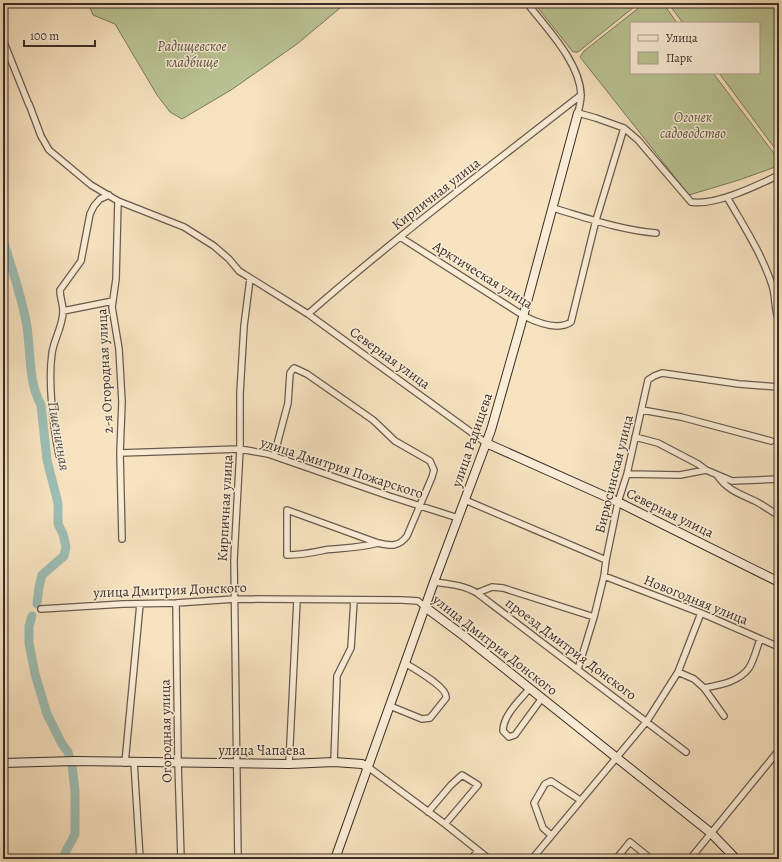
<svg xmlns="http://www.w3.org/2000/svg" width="782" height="862" font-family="Alegreya,serif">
<rect width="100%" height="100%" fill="#f7e3c0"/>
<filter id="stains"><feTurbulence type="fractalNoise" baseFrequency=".005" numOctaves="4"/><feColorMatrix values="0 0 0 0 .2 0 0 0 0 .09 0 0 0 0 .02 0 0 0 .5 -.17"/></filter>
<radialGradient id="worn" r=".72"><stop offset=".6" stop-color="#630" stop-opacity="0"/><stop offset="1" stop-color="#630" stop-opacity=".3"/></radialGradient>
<path fill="#bac494" stroke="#7a785e" d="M 88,3 L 346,3 L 297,44 L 231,90 L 182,119 L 170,112 L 157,95 L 115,24 L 93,15 Z
M 534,3 L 639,3 L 578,52 L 573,52 Z
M 645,3 L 663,3 L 677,23 L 631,23 L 631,73 L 713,73 L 779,160 L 778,166 L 739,180 L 689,195 L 580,57 L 584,51 Z
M 668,3 L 779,3 L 779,154 L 719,73 L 759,73 L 759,23 L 683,23 Z"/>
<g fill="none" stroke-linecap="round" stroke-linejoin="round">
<path stroke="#9dbeb4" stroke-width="9" d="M 3,240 C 12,269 22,297 27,327 C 31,353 28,381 41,405 L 47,460 L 58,503 L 58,524 L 63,534 L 66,547 L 64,556 L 42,575 L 39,587 L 37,604
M 32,616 L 29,626 L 29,643 L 35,674 L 47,714 L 62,744 L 68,752 L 72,765 L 75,791 L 75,834 L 65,853 L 65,859"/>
<defs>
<path id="street" d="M 527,3 C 546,28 580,62 581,95 C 581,101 579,108 578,113 L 596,118 L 624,128 L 638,140 L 691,202 C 715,206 756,186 779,175
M 3,40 L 29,105
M 29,104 L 41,136 L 49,150 L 91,185 L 118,201 L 184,227 L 214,246 L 229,259 L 239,271 L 308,314 L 486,443
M 727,197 C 743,225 762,254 772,285 C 776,297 774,310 779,321
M 118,201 L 116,279 L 112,307 L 119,349 L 122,402 L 120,453 L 122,539
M 553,208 C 587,218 620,230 656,233
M 400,237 L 524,316 C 536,322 558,331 571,322 L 596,220 L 624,128
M 63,311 L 113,301
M 308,314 C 396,237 489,167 581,95
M 642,410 L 681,417 L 771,441
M 635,437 L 658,443 L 698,464 L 706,470 L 732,481 L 779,479
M 120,453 L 240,449 L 268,454 L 389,496 L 458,518
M 59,455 C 53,426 48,382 52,353 C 54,339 63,326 63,311 C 63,304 60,298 60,290 L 81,261 L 90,214 L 94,206 L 100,199 L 109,195
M 274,456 L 288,403 L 290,373 L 294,368 L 307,374 L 373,420 L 395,441 L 430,461 L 434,470 L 432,477 L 407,536 C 399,547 391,546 378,543
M 627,474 L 680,475 L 706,470
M 717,475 C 727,490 740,494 755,501 C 763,505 771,511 779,516
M 465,500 L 606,560
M 287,510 L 378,543 C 360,548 342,548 325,550 C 311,553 302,555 287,555 Z
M 604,576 L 701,613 L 779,647
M 434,582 C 449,584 464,585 477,593 L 686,752
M 477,593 L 492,587 L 503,588 L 594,617 L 604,576 L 606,560 L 618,502 L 627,474 L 648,380 L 654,376 L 662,373 L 739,384 L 779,387
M 176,603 L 178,762 L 181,859
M 41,609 L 123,604 L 176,603 L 235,599 L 402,600 L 418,601 L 425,607
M 578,669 L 594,617
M 678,672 L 694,679 L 704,688 L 724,716
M 530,688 C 520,700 503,715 503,731 L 509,737 L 515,735 L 542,698
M 704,688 C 720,685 739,682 749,668 C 754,660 757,648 760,639
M 390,706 L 422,719 L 430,718 L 446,698 C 448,687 414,669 405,663
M 134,762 L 140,859
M 334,762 L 337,676 L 351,648 L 354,600
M 125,763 L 140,604
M 289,764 L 297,600
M 368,767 L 445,824 L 489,859
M 428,812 L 451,785 L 462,775 L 478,785 L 445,824
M 551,835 L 543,828 L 534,803 L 545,784 L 551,781 L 580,800
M 238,859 L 234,560 L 240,449 L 240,393 L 244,326 L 250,279
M 471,859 L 478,851
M 532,859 L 647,721 L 678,672 L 701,613
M 616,859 L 630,842 L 651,859
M 690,859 L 779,750"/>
<path id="secondary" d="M 486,443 L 618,502 L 779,582
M 425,607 L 464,636 L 711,833 L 736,859
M 3,763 L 75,761 L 289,764 L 334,762 L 362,764 L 368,767
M 335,859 L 434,582 L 491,430 L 520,328 L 578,113"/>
</defs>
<use href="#street" stroke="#695a4e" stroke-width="8"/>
<use href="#secondary" stroke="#3a2d28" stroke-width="10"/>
<use href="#street" stroke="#faedd6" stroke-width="5.5"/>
<use href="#secondary" stroke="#faedd6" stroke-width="8"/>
</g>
<g text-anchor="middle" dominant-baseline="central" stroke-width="3" stroke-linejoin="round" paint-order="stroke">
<g font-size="14" font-style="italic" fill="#5a5343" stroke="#faedd6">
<text x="192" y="46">Радищевское<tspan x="192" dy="16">кладбище</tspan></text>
<text x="693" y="117">Огонек<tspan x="693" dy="16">садоводство</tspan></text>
</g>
<g font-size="14" fill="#3a2d28" stroke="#faedd6">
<text transform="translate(436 194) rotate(-38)">Кирпичная улица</text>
<text transform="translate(483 275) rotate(32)">Арктическая улица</text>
<text transform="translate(390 358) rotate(36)">Северная улица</text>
<text transform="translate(105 371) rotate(-93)">2-я Огородная улица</text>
<text transform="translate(472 440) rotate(-71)">улица Радищева</text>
<text transform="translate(342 468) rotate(18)">улица Дмитрия Пожарского</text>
<text transform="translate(614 474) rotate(-76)">Бирюсинская улица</text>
<text transform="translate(225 508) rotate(-87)">Кирпичная улица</text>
<text transform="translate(670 513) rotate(26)">Северная улица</text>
<text transform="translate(170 590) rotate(-2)">улица Дмитрия Донского</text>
<text transform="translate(696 600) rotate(22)">Новогодняя улица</text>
<text transform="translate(495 645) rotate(38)">улица Дмитрия Донского</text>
<text transform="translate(571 649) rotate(37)">проезд Дмитрия Донского</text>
<text transform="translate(166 731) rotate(-91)">Огородная улица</text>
<text x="262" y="750">улица Чапаева</text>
</g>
<g font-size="15" font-style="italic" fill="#53514b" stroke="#faedd6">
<text transform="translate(59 436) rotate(80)">Пшеничная</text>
</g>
</g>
<rect width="782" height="862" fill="none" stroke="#f7e3c0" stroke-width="16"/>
<rect x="4" y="4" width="774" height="854" fill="none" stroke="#3a2d28" stroke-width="2"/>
<rect x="8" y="8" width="766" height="846" fill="none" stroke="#3a2d28"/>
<rect x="630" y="22" width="130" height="52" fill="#faedd6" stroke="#ada090"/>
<rect x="638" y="35" width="20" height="6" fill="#faedd6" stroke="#ada090"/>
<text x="666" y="42" font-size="12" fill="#3a2d28">Улица</text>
<rect x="638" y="52" width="20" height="12" fill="#bac494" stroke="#ada090"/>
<text x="666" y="62" font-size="12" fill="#3a2d28">Парк</text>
<path d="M24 40v6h71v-6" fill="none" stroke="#3a2d28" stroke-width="2"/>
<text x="30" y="40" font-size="12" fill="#3a2d28" stroke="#faedd6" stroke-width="3" paint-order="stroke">100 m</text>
<rect width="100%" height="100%" filter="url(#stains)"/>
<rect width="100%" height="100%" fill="url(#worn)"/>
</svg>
